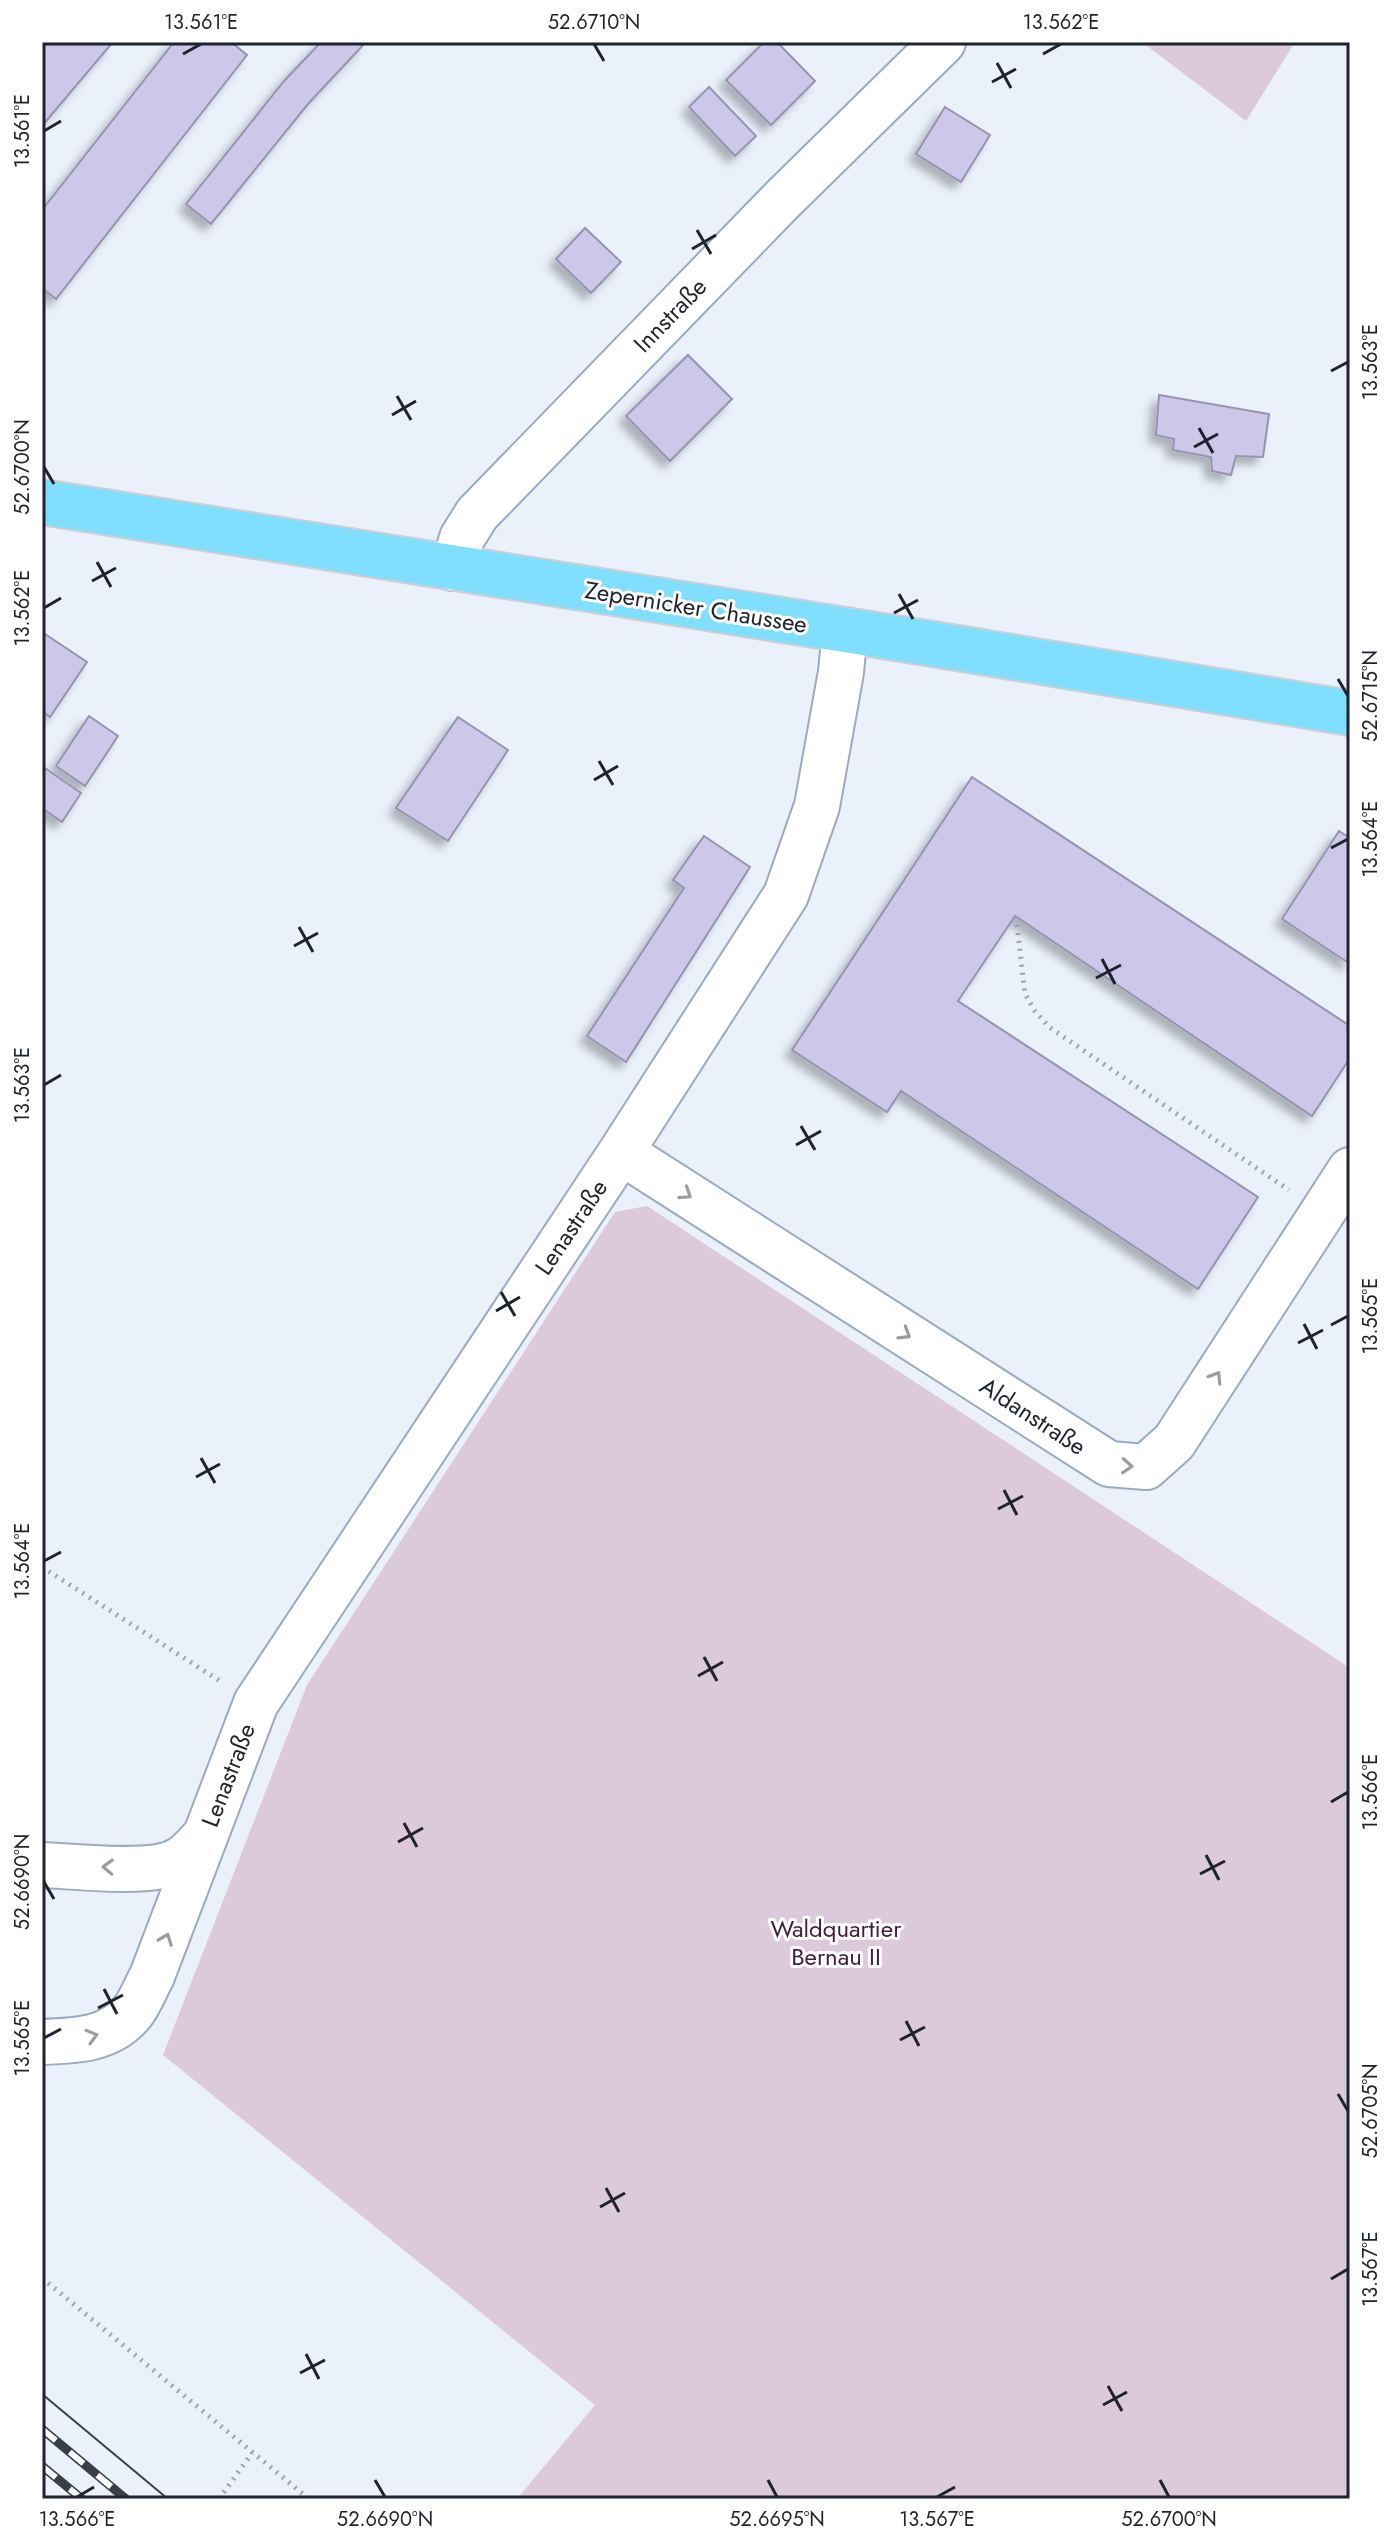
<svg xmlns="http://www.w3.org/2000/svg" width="1392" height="2541" font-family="Jost,sans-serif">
<defs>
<filter id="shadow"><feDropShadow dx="-7" dy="7" stdDeviation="4" flood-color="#0004"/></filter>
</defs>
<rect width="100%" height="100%" fill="#eaf1fb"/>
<path fill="#dcc9db" d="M 1142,42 L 1295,42 L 1246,121 Z
M 647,1206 L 1350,1668 L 1350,2496 L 1347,2499 L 517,2499 L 595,2405 L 163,2055 L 307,1685 L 615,1212 Z"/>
<path fill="#cdc7ea" stroke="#9792ad" stroke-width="2" filter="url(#shadow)" d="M 42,42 L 113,42 L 42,126 Z
M 174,42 L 231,42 L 247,55 L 56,299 L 42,288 L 42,210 Z
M 321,42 L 366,42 L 308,104 L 211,224 L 186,204 L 284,81 Z
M 764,42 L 777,42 L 815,81 L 771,125 L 726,80 Z
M 709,87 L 756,136 L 735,156 L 689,107 Z
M 945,107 L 990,135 L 961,182 L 916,154 Z
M 585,228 L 621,262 L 591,293 L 556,259 Z
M 688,355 L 732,399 L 670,461 L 626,416 Z
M 1159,395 L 1269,414 L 1263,457 L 1236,456 L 1231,475 L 1212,471 L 1211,457 L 1173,450 L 1174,439 L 1156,435 Z
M 42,632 L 87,662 L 50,717 L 42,711 Z
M 89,716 L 118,736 L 85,786 L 56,766 Z
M 458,717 L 508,750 L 448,841 L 396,808 Z
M 42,766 L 81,793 L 62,822 L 42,808 Z
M 972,777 L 1350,1026 L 1350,1058 L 1312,1116 L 1015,916 L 958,1001 L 1258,1197 L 1198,1289 L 901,1091 L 887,1112 L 792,1050 Z
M 1339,831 L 1350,838 L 1350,964 L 1282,919 Z
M 704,836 L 750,867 L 626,1062 L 587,1036 L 684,888 L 673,880 Z"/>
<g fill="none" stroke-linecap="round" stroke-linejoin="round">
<defs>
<path id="minor" d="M 453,568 L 462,538 L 477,514 L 783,199 L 943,42
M 621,1152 L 1109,1464 L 1146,1467 L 1174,1442 L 1350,1170
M 42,1865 C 73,1866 149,1875 175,1862 C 187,1857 194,1848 203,1838
M 42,2042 C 76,2041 112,2040 134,2010 C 141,2000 146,1987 152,1976 L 256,1703 L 621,1152 L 786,895 L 817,806 L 841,672 L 845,630"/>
<path id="major" d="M 42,502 L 933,644 L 1350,713"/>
</defs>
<use href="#minor" stroke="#9baac3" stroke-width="48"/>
<use href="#major" stroke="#cecfd1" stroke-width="48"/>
<path stroke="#9da3ad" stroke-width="5" stroke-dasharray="2 6" stroke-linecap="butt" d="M 1017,925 L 1025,994 L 1035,1011 L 1049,1027 L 1289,1190
M 42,1567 L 220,1681
M 42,2278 L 309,2499
M 219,2499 L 252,2453"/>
<use href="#minor" stroke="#fff" stroke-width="44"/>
<use href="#major" stroke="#80dffe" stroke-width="44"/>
<path stroke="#393f49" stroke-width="2" d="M 42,2394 L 168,2499"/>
<defs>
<path id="rail" d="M 42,2429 L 126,2499
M 42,2466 L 82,2499"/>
</defs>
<use href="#rail" stroke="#393f49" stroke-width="9"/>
<use href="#rail" stroke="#fff" stroke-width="6" stroke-dasharray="18" stroke-linecap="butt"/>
</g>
<defs><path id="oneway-chevron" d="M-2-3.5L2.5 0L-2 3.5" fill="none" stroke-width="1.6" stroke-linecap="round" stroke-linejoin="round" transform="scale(2)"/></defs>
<g stroke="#9a9ca0">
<use href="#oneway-chevron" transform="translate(686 1194) rotate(33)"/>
<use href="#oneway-chevron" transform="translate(905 1334) rotate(32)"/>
<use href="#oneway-chevron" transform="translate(1216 1377) rotate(-58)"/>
<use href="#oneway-chevron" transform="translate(1127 1466) rotate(3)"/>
<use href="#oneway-chevron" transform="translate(108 1867) rotate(-178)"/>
<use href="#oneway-chevron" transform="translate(166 1939) rotate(-69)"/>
<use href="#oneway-chevron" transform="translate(92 2036) rotate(-16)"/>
</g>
<path fill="none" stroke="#1e232d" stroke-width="3" d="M 594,44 L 604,61M 183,54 L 201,44M 1043,54 L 1061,44M 997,63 L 1011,88M 992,82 L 1016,69M 44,131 L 61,121M 697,230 L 711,254M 692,249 L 716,235M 1331,371 L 1348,362M 397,396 L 411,420M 392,415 L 416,401M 1199,428 L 1213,453M 1194,447 L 1218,434M 44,467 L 54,484M 97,562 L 111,587M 92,581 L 116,568M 899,594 L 913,619M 44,608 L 61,598M 894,613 L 918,600M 1338,679 L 1348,696M 599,761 L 613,785M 594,780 L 618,766M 1331,848 L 1348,839M 299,927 L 313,952M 294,946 L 318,933M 1102,959 L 1115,984M 1096,978 L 1121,965M 44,1085 L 61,1075M 801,1126 L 815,1150M 796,1145 L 821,1131M 501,1292 L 515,1316M 496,1311 L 520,1297M 1304,1324 L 1317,1349M 1331,1325 L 1348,1316M 1298,1343 L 1323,1330M 201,1458 L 215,1483M 196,1477 L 220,1464M 1004,1490 L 1017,1515M 998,1509 L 1023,1496M 44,1561 L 61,1552M 704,1657 L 717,1681M 698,1676 L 723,1662M 1331,1802 L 1348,1792M 404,1823 L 417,1847M 398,1842 L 423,1828M 1206,1855 L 1219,1880M 1200,1874 L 1225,1861M 44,1882 L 54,1899M 104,1989 L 117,2014M 98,2008 L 123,1995M 906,2021 L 919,2046M 44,2038 L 61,2029M 900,2040 L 925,2027M 1338,2094 L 1348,2111M 606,2188 L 619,2212M 600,2207 L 625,2193M 1331,2279 L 1348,2269M 306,2354 L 319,2379M 300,2373 L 325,2360M 1108,2386 L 1122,2411M 1103,2405 L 1127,2392M 375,2480 L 385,2497M 768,2480 L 777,2497M 1160,2480 L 1169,2497M 77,2497 L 94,2487M 937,2497 L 955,2487"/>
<g text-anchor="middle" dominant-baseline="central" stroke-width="6" stroke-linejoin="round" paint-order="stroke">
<g font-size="24" fill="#1e232d" stroke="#fff">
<text transform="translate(670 315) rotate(-46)">Innstraße</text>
<text transform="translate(696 607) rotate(9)">Zepernicker Chaussee</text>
<text transform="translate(571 1227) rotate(-56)">Lenastraße</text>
<text transform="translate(1033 1416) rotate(33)">Aldanstraße</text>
<text transform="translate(228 1775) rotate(-69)">Lenastraße</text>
</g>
<g font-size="24" fill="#411c40" stroke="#fff">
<text x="836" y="1928">Waldquartier<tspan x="836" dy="28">Bernau II</tspan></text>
</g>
</g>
<rect width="1392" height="2541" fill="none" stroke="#ffffff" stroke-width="88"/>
<rect x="44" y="44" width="1304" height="2453" fill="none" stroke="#1e232d" stroke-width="3"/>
<g font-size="20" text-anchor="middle" fill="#1e232d">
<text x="201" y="29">13.561°E</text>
<text x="594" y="29">52.6710°N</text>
<text x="1061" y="29">13.562°E</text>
<text transform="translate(22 131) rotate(-90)" y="7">13.561°E</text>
<text transform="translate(1370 362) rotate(-90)" y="7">13.563°E</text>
<text transform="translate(22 467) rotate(-90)" y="7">52.6700°N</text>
<text transform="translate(22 608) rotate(-90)" y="7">13.562°E</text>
<text transform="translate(1370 696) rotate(-90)" y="7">52.6715°N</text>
<text transform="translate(1370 839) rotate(-90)" y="7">13.564°E</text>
<text transform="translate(22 1085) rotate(-90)" y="7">13.563°E</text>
<text transform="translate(1370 1316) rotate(-90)" y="7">13.565°E</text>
<text transform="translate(22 1561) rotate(-90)" y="7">13.564°E</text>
<text transform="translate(1370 1792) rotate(-90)" y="7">13.566°E</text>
<text transform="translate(22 1882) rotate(-90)" y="7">52.6690°N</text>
<text transform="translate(22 2038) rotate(-90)" y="7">13.565°E</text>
<text transform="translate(1370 2111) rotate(-90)" y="7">52.6705°N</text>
<text transform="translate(1370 2269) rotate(-90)" y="7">13.567°E</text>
<text x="77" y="2526">13.566°E</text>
<text x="385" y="2526">52.6690°N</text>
<text x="777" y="2526">52.6695°N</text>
<text x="937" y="2526">13.567°E</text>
<text x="1169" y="2526">52.6700°N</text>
</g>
</svg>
